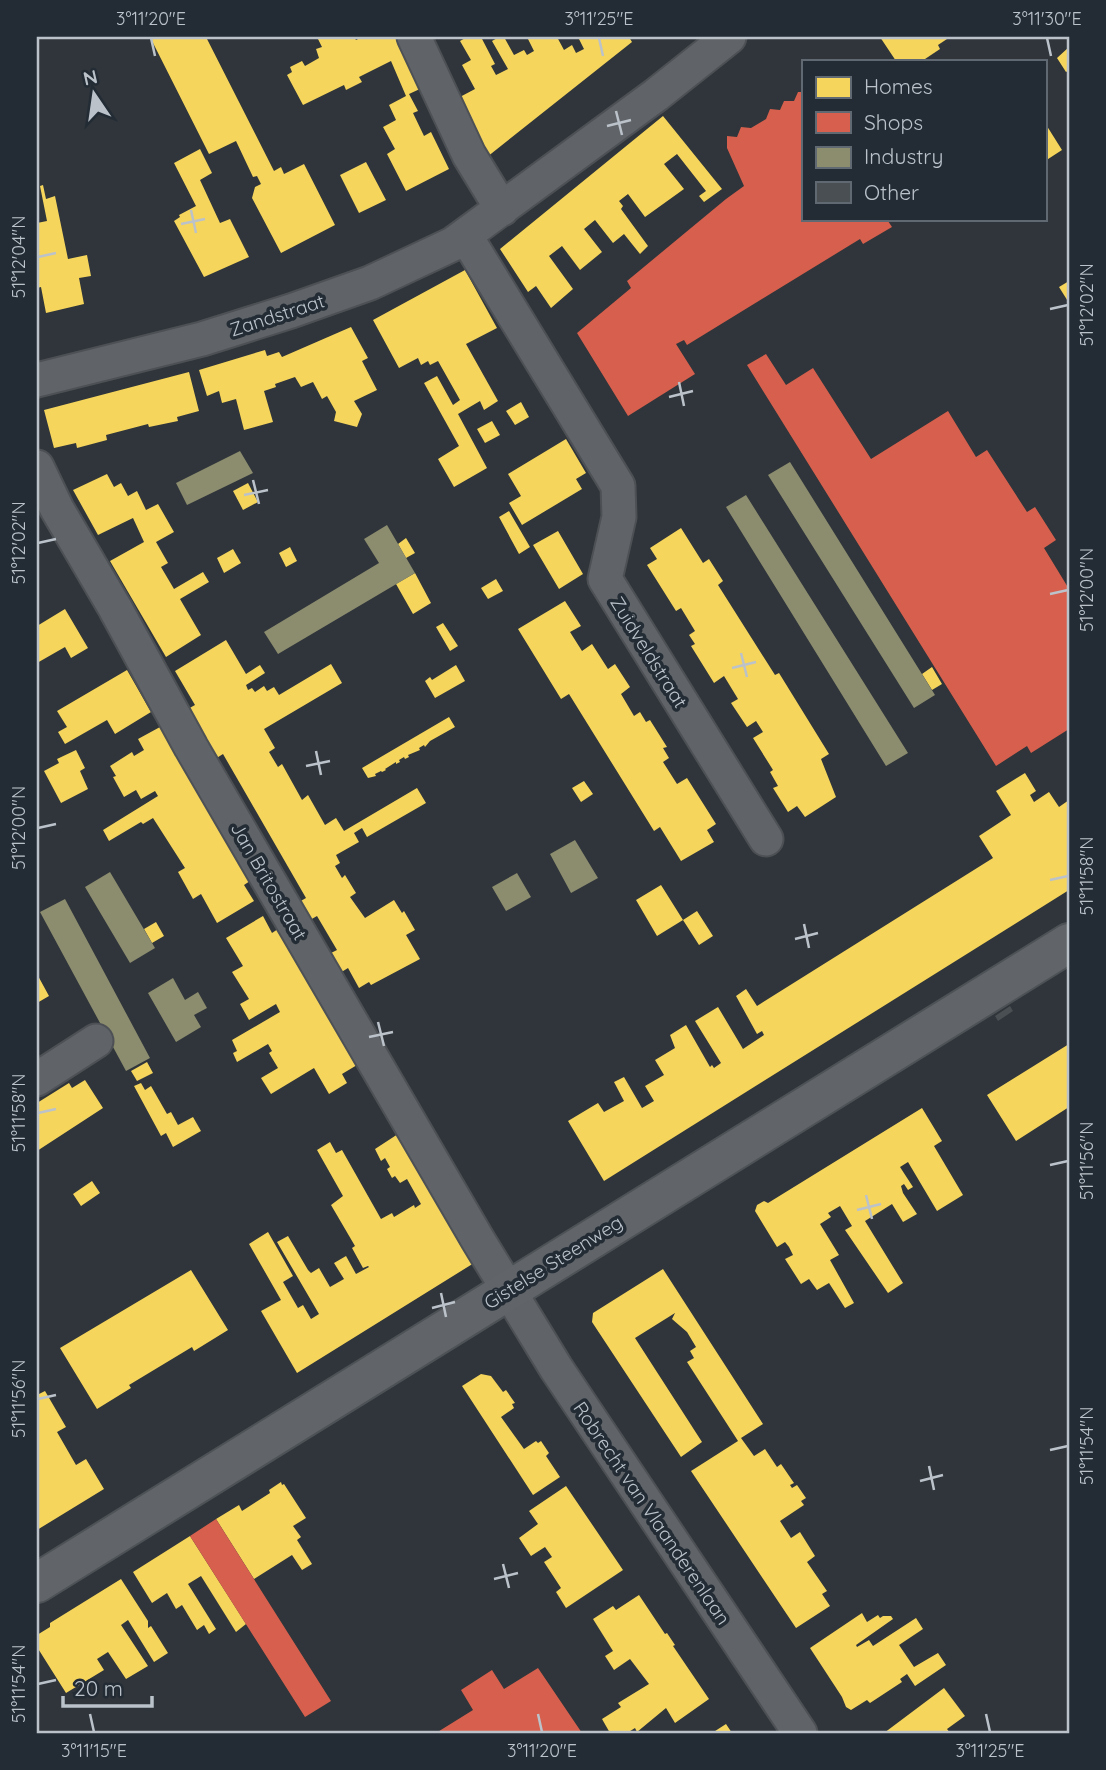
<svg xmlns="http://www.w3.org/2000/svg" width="1106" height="1770" font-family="Quicksand,sans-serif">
<rect width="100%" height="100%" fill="#2f353a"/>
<path fill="#f6d55c" d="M 150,37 L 206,37 L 274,171 L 281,167 L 284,174 L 304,164 L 335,225 L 281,253 L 252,198 L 255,187 L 261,184 L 257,176 L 253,177 L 236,141 L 209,154 Z
M 317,37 L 354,37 L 356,40 L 362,37 L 397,37 L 422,88 L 409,94 L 418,111 L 413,113 L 424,136 L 431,132 L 449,169 L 406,191 L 387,154 L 395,149 L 383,127 L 396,120 L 389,105 L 406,96 L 391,61 L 359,77 L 362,82 L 346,90 L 344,85 L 303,105 L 287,75 L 292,72 L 290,67 L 302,61 L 305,66 L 319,58 L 316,49 L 322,47 Z
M 467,37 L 481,37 L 495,64 L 491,66 L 496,75 L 508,69 L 492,41 L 499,37 L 504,37 L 514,55 L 524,50 L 527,55 L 534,51 L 527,37 L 557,37 L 564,50 L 572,45 L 576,53 L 584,49 L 578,37 L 629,37 L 632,42 L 487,157 L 458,98 L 475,89 L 462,65 L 471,60 L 460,41 Z
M 880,37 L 950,37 L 938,45 L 940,49 L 922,61 L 896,61 Z
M 1069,47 L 1069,73 L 1068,71 L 1066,72 L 1057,58 Z
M 663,116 L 722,189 L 704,202 L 699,196 L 706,191 L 677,154 L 664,164 L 684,189 L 645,217 L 628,194 L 619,201 L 623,206 L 621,209 L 648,246 L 640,254 L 624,234 L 613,243 L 595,220 L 584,229 L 602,252 L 580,270 L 562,246 L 549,256 L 573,289 L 551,308 L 536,286 L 528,292 L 500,249 Z
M 1045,123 L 1062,150 L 1045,161 Z
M 200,149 L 212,173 L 200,180 L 220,223 L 230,219 L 249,257 L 204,277 L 174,221 L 180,217 L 179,215 L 196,206 L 174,163 Z
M 366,162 L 386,200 L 359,213 L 340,175 Z
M 43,185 L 46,199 L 55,196 L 68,259 L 87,255 L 91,276 L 79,278 L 84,304 L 46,313 L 41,287 L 37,288 L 37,223 L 47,221 L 40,186 Z
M 465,270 L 497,328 L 466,344 L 498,401 L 484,410 L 480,401 L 458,414 L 487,468 L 454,487 L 438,459 L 459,446 L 424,383 L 437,376 L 453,405 L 460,400 L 438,361 L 430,365 L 428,361 L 421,365 L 418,358 L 399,368 L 373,320 Z
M 1069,281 L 1069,303 L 1059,287 Z
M 351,327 L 368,358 L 362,361 L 377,390 L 354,401 L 362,414 L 357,427 L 334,421 L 336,412 L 327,396 L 322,399 L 313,382 L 301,387 L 295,377 L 275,384 L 276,387 L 264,391 L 273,422 L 244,430 L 236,399 L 222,403 L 219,391 L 207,396 L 199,370 L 265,350 L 267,356 L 279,352 L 282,357 Z
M 189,372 L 199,411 L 177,417 L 178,421 L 149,427 L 148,424 L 106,435 L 107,440 L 77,448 L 76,443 L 54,448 L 44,410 Z
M 521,402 L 529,417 L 515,425 L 506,411 Z
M 492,421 L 500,435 L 485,443 L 477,429 Z
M 566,439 L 586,473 L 576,479 L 582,489 L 522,525 L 509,503 L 521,496 L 508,474 Z
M 107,474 L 114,487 L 121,483 L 128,496 L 137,491 L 146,510 L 158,504 L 174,532 L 156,542 L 168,563 L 161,567 L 174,589 L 203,572 L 209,582 L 180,599 L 201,635 L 166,657 L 110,561 L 144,542 L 133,518 L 98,535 L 73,490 Z
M 248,483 L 258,502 L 243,510 L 233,491 Z
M 509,511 L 530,547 L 519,554 L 499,517 Z
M 681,528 L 703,563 L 709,559 L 723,581 L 718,585 L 775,675 L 779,673 L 829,754 L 821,759 L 836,797 L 805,817 L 797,806 L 788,812 L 773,788 L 778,786 L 770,772 L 773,770 L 753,738 L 763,732 L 756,721 L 747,727 L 731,703 L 738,699 L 724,676 L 714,683 L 691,646 L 695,644 L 689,635 L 695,631 L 681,608 L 676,611 L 647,565 L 657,559 L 650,548 Z
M 558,531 L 583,574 L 559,589 L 533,545 Z
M 406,538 L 415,553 L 406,558 L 398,544 Z
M 290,547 L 297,561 L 286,567 L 279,553 Z
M 233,549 L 241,563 L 224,573 L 217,558 Z
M 415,573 L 431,603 L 413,614 L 396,584 Z
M 496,579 L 503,591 L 488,599 L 481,588 Z
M 565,601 L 581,626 L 570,632 L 582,651 L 592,644 L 608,669 L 615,664 L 630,687 L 621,694 L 634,716 L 640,712 L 646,722 L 650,720 L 667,747 L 663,748 L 669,758 L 663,762 L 677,784 L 687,778 L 716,824 L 707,830 L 714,842 L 681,861 L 660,827 L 654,831 L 569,694 L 561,699 L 518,629 Z
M 65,609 L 88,648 L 71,658 L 65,647 L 37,663 L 37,626 Z
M 443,623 L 458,646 L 450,651 L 436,627 Z
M 226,640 L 246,674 L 260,665 L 265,673 L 246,685 L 248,690 L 252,688 L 255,692 L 264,686 L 267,691 L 274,687 L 279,695 L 331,664 L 342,683 L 264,729 L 275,748 L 269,752 L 278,767 L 282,764 L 302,800 L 308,795 L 325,825 L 336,818 L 344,831 L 417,788 L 426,803 L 367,837 L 362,828 L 354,833 L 359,842 L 336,855 L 340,863 L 335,866 L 342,878 L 345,875 L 356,893 L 350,897 L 365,918 L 394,900 L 402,913 L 404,911 L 415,930 L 406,935 L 420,959 L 371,985 L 369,982 L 359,988 L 348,968 L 340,973 L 329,954 L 337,950 L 317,916 L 310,920 L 299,902 L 306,898 L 223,754 L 215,759 L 186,710 L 195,705 L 175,671 Z
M 456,665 L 465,681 L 435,698 L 425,681 L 430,677 L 432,680 Z
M 932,667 L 942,684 L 932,690 L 922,674 Z
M 127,670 L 151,712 L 115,734 L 107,720 L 65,744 L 58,732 L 67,727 L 57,711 Z
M 449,717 L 455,727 L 430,741 L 425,747 L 424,745 L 419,748 L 420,750 L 408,755 L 409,757 L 405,759 L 404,757 L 399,760 L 400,762 L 396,764 L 396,762 L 385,769 L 386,770 L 382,772 L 381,771 L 375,774 L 376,776 L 368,778 L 362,768 Z
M 160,727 L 250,881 L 244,885 L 254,901 L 217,923 L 201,894 L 193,899 L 178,872 L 185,868 L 153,818 L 143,824 L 141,822 L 109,841 L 103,830 L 158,796 L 155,791 L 141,799 L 136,790 L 124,797 L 113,777 L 116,776 L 110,766 L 132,752 L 134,756 L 144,750 L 138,739 Z
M 76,750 L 85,768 L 80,771 L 88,789 L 61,803 L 44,771 L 59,763 L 57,759 Z
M 1025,773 L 1036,791 L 1030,795 L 1034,802 L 1049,792 L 1059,807 L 1069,800 L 1069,890 L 604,1181 L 568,1121 L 598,1103 L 604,1112 L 624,1101 L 614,1082 L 624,1077 L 642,1108 L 654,1101 L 645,1086 L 664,1075 L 655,1060 L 675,1048 L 670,1035 L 686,1025 L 710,1067 L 712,1065 L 714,1068 L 721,1063 L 695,1021 L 718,1007 L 743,1049 L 764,1035 L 762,1031 L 757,1034 L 736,996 L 746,989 L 757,1006 L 993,858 L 979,836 L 1011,815 L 996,791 Z
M 584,781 L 593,794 L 581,802 L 572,788 Z
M 661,885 L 683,920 L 697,911 L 713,936 L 699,945 L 683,920 L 657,936 L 636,900 Z
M 263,916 L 272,933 L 278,929 L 357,1065 L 342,1074 L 347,1083 L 329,1094 L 314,1068 L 271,1094 L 261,1078 L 278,1068 L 269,1053 L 272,1051 L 268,1044 L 237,1062 L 233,1053 L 237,1051 L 232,1040 L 280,1012 L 276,1004 L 249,1020 L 240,1004 L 249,999 L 232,972 L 243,966 L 226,938 Z
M 156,922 L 164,936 L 152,943 L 144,929 Z
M 37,974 L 49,996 L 37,1003 Z
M 1069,1044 L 1069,1107 L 1016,1141 L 987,1095 Z
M 147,1062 L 153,1073 L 137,1081 L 131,1071 Z
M 85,1080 L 103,1108 L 37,1151 L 37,1103 L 69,1083 L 72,1088 Z
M 141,1083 L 145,1090 L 151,1086 L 167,1114 L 171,1112 L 178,1125 L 193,1117 L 201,1131 L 173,1147 L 166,1133 L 161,1136 L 134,1086 Z
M 922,1108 L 942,1141 L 934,1146 L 963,1195 L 937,1211 L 908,1162 L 900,1167 L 913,1187 L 908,1190 L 904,1184 L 901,1186 L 903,1193 L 917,1214 L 903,1222 L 892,1204 L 865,1221 L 903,1283 L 888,1293 L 845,1230 L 852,1226 L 840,1206 L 828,1213 L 831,1217 L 820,1224 L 839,1255 L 830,1260 L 854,1303 L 845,1308 L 829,1283 L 817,1290 L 809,1279 L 801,1284 L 785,1259 L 793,1255 L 789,1247 L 785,1242 L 777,1247 L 755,1211 L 757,1205 L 764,1201 L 768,1203 Z
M 398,1134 L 474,1263 L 297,1373 L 261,1311 L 281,1300 L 249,1244 L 268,1232 L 293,1276 L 283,1282 L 298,1308 L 303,1305 L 311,1319 L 319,1314 L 277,1242 L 288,1236 L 308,1270 L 311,1273 L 319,1268 L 330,1287 L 344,1279 L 334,1263 L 346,1256 L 356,1274 L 369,1267 L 368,1266 L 363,1268 L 352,1248 L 355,1246 L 331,1205 L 343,1196 L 317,1150 L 330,1142 L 336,1153 L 342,1150 L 381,1219 L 392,1213 L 394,1217 L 414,1205 L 415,1208 L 421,1204 L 407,1179 L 400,1183 L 395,1176 L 392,1178 L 387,1169 L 390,1167 L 385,1158 L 381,1161 L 375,1149 Z
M 92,1181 L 100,1193 L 81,1206 L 73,1194 Z
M 663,1269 L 763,1424 L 741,1438 L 754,1456 L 765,1449 L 777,1467 L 781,1464 L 794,1483 L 790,1485 L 792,1488 L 797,1485 L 806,1498 L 801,1501 L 804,1505 L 780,1521 L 791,1538 L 800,1532 L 815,1556 L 807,1562 L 827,1591 L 822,1594 L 830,1606 L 796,1628 L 691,1471 L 738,1441 L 687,1362 L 694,1358 L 690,1351 L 696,1347 L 687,1332 L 672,1319 L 675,1313 L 635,1338 L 702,1442 L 681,1457 L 592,1322 L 593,1313 Z
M 191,1270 L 228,1330 L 194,1351 L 192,1347 L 129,1385 L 131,1388 L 97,1409 L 60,1348 Z
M 481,1374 L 491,1376 L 503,1392 L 506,1390 L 515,1403 L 512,1404 L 514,1408 L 501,1417 L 524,1449 L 536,1441 L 538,1443 L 541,1441 L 549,1453 L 546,1456 L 560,1477 L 533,1495 L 462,1386 Z
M 45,1391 L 66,1427 L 57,1432 L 76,1465 L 86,1459 L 104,1489 L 37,1530 L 37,1395 Z
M 281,1482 L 282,1485 L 284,1484 L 306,1518 L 293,1526 L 301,1537 L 297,1540 L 312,1564 L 302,1570 L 292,1555 L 254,1579 L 216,1519 L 239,1505 L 242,1511 L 270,1493 L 269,1490 Z
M 566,1486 L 623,1570 L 566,1608 L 556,1592 L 561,1588 L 544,1562 L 552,1557 L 545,1547 L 531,1556 L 519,1538 L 538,1524 L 529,1511 Z
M 190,1536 L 246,1624 L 236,1632 L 201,1576 L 188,1584 L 216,1629 L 209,1634 L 204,1625 L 197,1630 L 182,1605 L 176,1609 L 167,1593 L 152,1603 L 133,1572 Z
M 121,1579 L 148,1621 L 148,1628 L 151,1626 L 168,1653 L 154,1662 L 128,1620 L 121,1625 L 148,1666 L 126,1679 L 108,1652 L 97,1659 L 104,1670 L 66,1693 L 37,1647 L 37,1635 L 50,1627 L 50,1623 Z
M 639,1595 L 665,1634 L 667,1633 L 675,1645 L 673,1646 L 709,1699 L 675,1723 L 666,1708 L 637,1732 L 635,1728 L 627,1733 L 610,1733 L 602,1719 L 621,1707 L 618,1703 L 649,1684 L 630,1659 L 614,1670 L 605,1656 L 613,1651 L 593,1619 L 613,1606 L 616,1610 Z
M 862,1613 L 867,1622 L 878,1615 L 880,1618 L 883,1616 L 891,1616 L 893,1619 L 856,1645 L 857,1647 L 869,1640 L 873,1646 L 916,1618 L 923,1629 L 899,1645 L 914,1667 L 938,1653 L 946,1665 L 915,1686 L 907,1674 L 900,1679 L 902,1682 L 870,1703 L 867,1700 L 851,1710 L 846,1707 L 842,1697 L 810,1648 Z
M 944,1688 L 965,1716 L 947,1729 L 950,1733 L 884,1733 Z
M 726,1724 L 732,1733 L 712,1733 Z"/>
<path fill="#d6604d" d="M 798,92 L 803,92 L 803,219 L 891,219 L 888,221 L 892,227 L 863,244 L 860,239 L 687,345 L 684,340 L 676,344 L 695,374 L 628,416 L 577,333 L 631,288 L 627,281 L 726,199 L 744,186 L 727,148 L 727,136 L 737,137 L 741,127 L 751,128 L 766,119 L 770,109 L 780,110 L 784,101 L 794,101 Z
M 766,354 L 786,385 L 813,368 L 871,459 L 948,411 L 976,457 L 987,450 L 1027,512 L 1035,507 L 1056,540 L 1044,548 L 1069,589 L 1069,729 L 1031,753 L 1027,746 L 996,766 L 747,365 Z
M 216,1519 L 331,1701 L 305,1717 L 190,1536 Z
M 538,1668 L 582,1733 L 436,1733 L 473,1710 L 461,1690 L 492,1670 L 504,1689 Z"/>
<path fill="#8c8c6e" d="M 240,451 L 253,473 L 187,505 L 176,483 Z
M 790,462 L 935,695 L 914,708 L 768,475 Z
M 746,495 L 908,753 L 886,766 L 726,507 Z
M 387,525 L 415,573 L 278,654 L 264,632 L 379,563 L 364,539 Z
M 575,840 L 598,878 L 571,893 L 550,854 Z
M 110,872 L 155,948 L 130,963 L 85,887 Z
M 517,873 L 531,897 L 506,911 L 492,887 Z
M 65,899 L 150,1058 L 126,1071 L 40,912 Z
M 173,978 L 185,1000 L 198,992 L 207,1008 L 194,1015 L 201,1027 L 176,1042 L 148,993 Z"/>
<path fill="#4a4f53" d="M 1010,1006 L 1013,1011 L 998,1021 L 995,1016 Z"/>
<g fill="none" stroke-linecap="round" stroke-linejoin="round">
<defs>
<path id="minor" d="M 414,37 L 469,155 L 502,209
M 465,235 L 618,486 L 619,517 L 605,579 L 766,839
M 37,380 L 202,339 L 291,311 L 370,283 L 453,244 L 656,95 L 729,37
M 37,467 L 57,509 L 115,608 L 191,747 L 478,1240 L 556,1368 L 800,1733
M 37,1079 L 96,1041"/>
<path id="major" d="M 37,1583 L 1069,943"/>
</defs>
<use href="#minor" stroke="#4d5155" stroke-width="37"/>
<use href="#major" stroke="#4d5257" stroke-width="42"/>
<use href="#minor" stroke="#606468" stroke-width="33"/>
<use href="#major" stroke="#61656a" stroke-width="38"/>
</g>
<path fill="none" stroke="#bbc2ca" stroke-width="2.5" d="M 151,38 L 155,56M 599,38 L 603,56M 1047,38 L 1051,56M 616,111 L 622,135M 607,126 L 631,120M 191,210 L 196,233M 181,224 L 205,219M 38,257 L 56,253M 1050,309 L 1068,305M 679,382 L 684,406M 669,397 L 693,391M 253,480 L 259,504M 244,495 L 268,490M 38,543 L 56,539M 1050,594 L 1068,590M 741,653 L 747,677M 732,668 L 756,662M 316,751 L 321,775M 306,766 L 330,761M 38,828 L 56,824M 1050,880 L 1068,876M 804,924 L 809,948M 795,939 L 818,933M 378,1022 L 384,1046M 369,1037 L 393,1032M 38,1113 L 56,1109M 1050,1165 L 1068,1161M 866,1195 L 872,1219M 857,1210 L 881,1204M 441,1293 L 446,1317M 432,1308 L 455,1302M 38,1399 L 56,1395M 1050,1450 L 1068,1446M 929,1466 L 934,1490M 920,1481 L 943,1475M 503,1564 L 509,1588M 494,1579 L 518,1573M 38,1684 L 56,1680M 90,1714 L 94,1732M 538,1714 L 542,1732M 986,1714 L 990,1732"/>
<g text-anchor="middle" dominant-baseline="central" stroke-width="7" stroke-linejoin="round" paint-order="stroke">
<g font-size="19" fill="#bbc2ca" stroke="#232c35">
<text transform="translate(277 315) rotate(-18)">Zandstraat</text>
<text transform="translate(649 652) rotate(58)">Zuidveldstraat</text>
<text transform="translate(269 881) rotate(60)">Jan Britostraat</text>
<text transform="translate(553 1262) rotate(-32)">Gistelse Steenweg</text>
<text transform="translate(652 1513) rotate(56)">Robrecht van Vlaanderenlaan</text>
</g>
</g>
<rect width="1106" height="1770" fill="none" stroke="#232c35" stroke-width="77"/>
<rect x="802" y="60" width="245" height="161" fill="#232c35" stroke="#606871" stroke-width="2"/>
<rect x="816" y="77" width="35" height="21" fill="#f6d55c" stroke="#606871" stroke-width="2"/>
<text x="864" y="94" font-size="21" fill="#bbc2ca">Homes</text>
<rect x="816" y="112" width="35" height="21" fill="#d6604d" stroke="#606871" stroke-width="2"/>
<text x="864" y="130" font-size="21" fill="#bbc2ca">Shops</text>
<rect x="816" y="147" width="35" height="21" fill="#8c8c6e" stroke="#606871" stroke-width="2"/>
<text x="864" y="164" font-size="21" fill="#bbc2ca">Industry</text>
<rect x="816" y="182" width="35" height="21" fill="#4a4f53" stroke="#606871" stroke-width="2"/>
<text x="864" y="200" font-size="21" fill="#bbc2ca">Other</text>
<g transform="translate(94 94) rotate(347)" stroke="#232c35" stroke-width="5" paint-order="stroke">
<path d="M0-5L12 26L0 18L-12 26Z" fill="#bbc2ca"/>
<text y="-10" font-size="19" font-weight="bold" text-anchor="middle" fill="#bbc2ca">N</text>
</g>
<path d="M63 1696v10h89v-10" fill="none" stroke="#bbc2ca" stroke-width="3.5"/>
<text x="74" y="1696" font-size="21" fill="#bbc2ca" stroke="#232c35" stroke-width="5" paint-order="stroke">20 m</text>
<rect x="38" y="38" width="1030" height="1694" fill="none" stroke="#bbc2ca" stroke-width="2.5"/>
<g font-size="18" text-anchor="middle" fill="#bbc2ca">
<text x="151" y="25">3°11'20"E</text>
<text x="599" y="25">3°11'25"E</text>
<text x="1047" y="25">3°11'30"E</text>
<text transform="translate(19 257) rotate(-90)" y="6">51°12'04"N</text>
<text transform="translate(1087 305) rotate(-90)" y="6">51°12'02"N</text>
<text transform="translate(19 543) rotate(-90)" y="6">51°12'02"N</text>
<text transform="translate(1087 590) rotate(-90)" y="6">51°12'00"N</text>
<text transform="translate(19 828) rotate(-90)" y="6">51°12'00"N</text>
<text transform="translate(1087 876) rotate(-90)" y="6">51°11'58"N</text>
<text transform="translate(19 1113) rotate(-90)" y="6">51°11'58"N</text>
<text transform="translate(1087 1161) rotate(-90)" y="6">51°11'56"N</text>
<text transform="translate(19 1399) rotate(-90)" y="6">51°11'56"N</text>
<text transform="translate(1087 1446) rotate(-90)" y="6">51°11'54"N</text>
<text transform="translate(19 1684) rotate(-90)" y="6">51°11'54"N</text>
<text x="94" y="1757">3°11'15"E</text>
<text x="542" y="1757">3°11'20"E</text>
<text x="990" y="1757">3°11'25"E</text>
</g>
</svg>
